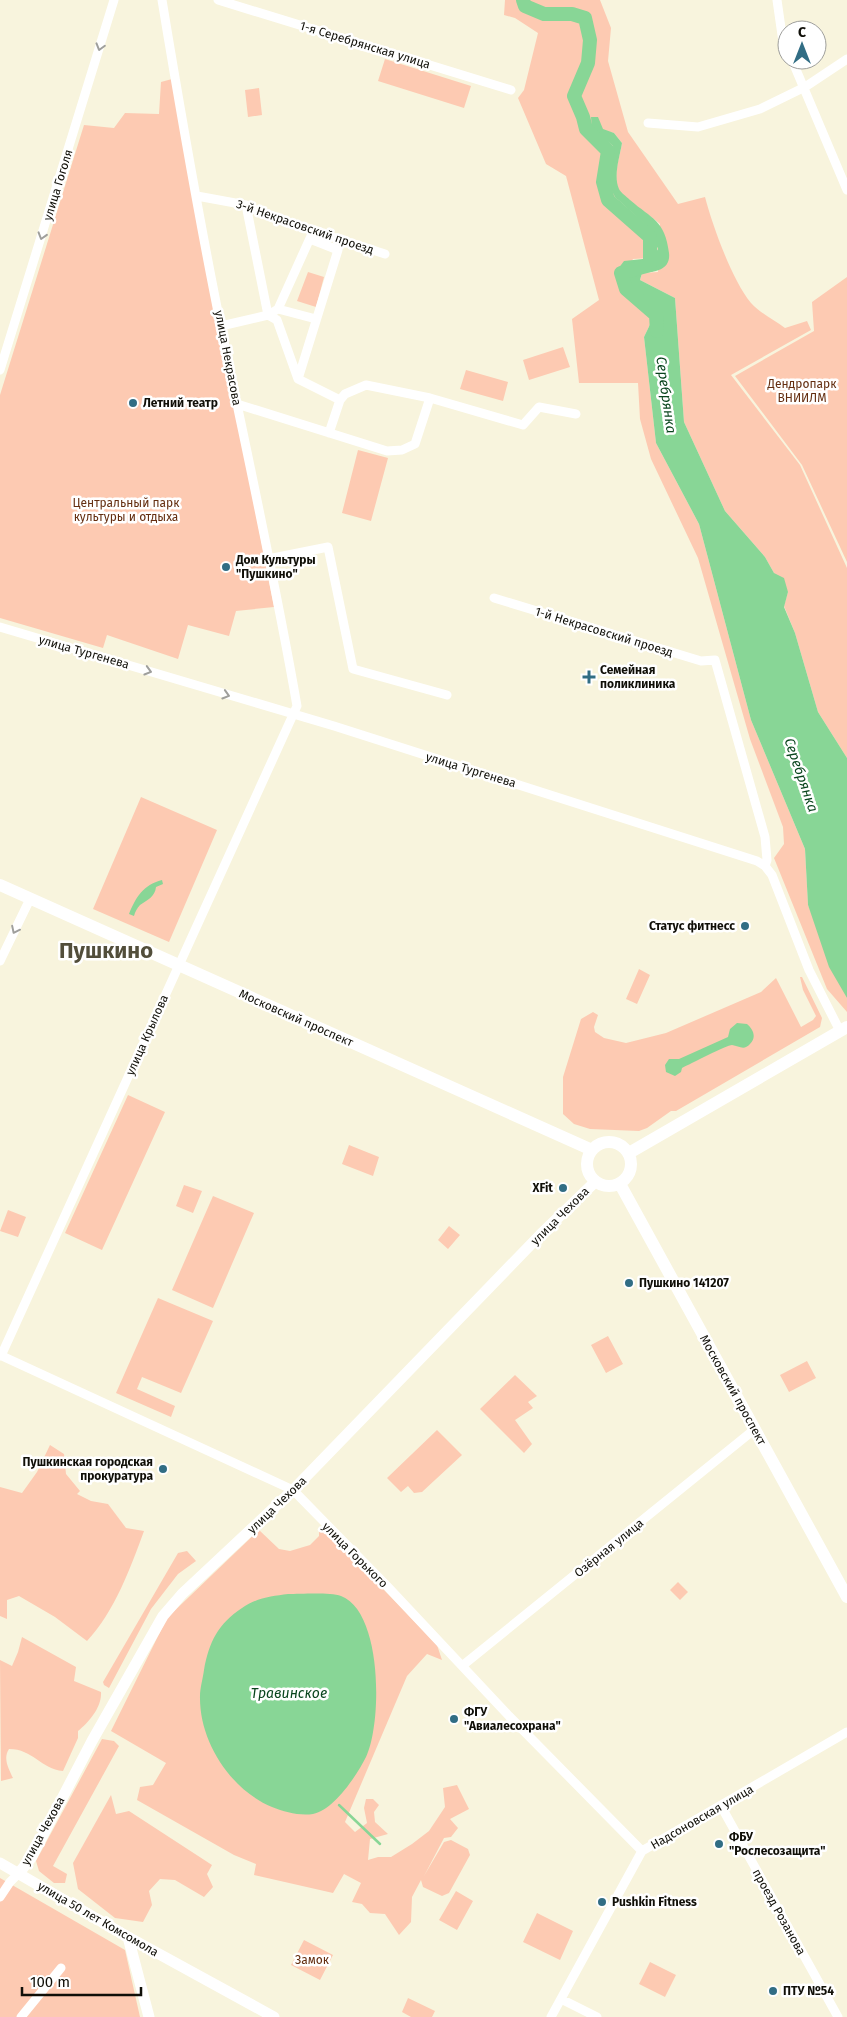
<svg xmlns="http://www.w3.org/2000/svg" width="847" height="2017" font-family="'Fira Sans',sans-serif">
<rect width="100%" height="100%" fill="#f8f4dd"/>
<path fill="#fdcab2" d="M 505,0 L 600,0 L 611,28 L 608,61 L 628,132 L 678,204 L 705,197 C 713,227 732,280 751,303 C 760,313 774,320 785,328 L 807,321 L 811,330 L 731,375 L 800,465 L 847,568 L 847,758 L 818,712 L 795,633 L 784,606 L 788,592 L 774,573 L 765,557 L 725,511 L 684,422 L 675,298 L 640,280 L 642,273 L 658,272 L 660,224 C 649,214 626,201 619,191 C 612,178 620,156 622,143 L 614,133 L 592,128 L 613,146 L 613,152 L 608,174 L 615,197 L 648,227 L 658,249 L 652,258 L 633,259 L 622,281 L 652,305 L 655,314 L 644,337 L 656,443 L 699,524 L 751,720 L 805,849 L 808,905 L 847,998 L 847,1012 L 827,989 L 774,858 L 784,844 L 783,827 L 750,739 L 698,558 L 651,459 L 640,419 L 638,383 L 579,383 L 572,319 L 599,300 L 566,176 L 546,164 L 518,98 L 524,90 L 538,33 L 515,18 L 504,15 Z
M 385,59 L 471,86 L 464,108 L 378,81 Z
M 172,79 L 274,607 L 236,611 L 229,636 L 188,625 L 178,659 L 107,635 L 103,648 L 0,618 L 0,395 L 84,125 L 114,128 L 125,113 L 159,114 L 161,82 Z
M 259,88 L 262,115 L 248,117 L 245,90 Z
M 308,272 L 324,277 L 316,307 L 297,301 Z
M 847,277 L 847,562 L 802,465 L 735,376 L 814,331 L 812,302 Z
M 563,347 L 570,367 L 529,380 L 523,360 Z
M 466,370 L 508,382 L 503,401 L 460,389 Z
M 358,450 L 388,458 L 371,521 L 342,513 Z
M 141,797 L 217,830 L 169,942 L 93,909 Z
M 639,969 L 650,975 L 637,1004 L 626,999 Z
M 800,977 L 802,977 L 822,1018 L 820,1027 L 676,1111 L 671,1111 L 647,1128 L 639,1131 L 590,1129 L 574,1124 L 563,1114 L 563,1077 L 581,1019 L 593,1012 L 598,1015 L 594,1027 L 595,1032 L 604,1038 L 626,1043 L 666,1033 L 761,992 L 776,978 L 801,1027 L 813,1020 L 816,1016 L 803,990 Z
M 128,1095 L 165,1112 L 102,1250 L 65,1233 Z
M 349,1145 L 379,1157 L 373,1176 L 342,1164 Z
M 184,1185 L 202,1191 L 193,1213 L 176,1206 Z
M 213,1196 L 254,1213 L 213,1308 L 172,1290 Z
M 8,1210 L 26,1217 L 18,1237 L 0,1231 Z
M 449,1226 L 460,1235 L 448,1249 L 438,1240 Z
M 158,1298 L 213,1321 L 181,1393 L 142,1377 L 137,1389 L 175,1406 L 171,1417 L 116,1393 Z
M 608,1336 L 623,1364 L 606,1373 L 591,1345 Z
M 807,1361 L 816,1378 L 789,1392 L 780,1375 Z
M 515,1375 L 537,1396 L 528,1402 L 533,1408 L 515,1420 L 532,1444 L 524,1453 L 480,1409 Z
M 437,1430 L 462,1455 L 422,1492 L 414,1493 L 408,1486 L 401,1492 L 387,1478 Z
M 50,1445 L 64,1454 L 66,1474 L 80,1491 L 77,1494 L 91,1501 L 108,1504 L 126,1528 L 144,1531 C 130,1569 115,1611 87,1641 L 55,1617 L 19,1596 L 7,1600 L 7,1619 L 0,1616 L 0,1487 L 22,1493 L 37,1472 Z
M 323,1529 L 335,1539 L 437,1645 L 442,1660 L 427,1654 L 407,1676 L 345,1822 L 355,1832 L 367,1823 L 364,1808 L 366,1799 L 373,1799 L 379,1805 L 374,1812 L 375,1822 L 388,1834 L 370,1839 L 368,1860 L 378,1857 L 391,1857 L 412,1844 L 429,1831 L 445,1807 L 443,1788 L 457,1785 L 469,1809 L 450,1819 L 458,1828 L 451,1837 L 444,1838 L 424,1876 L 444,1842 L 451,1840 L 468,1849 L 470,1855 L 449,1893 L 442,1896 L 423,1887 L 421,1880 L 412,1897 L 411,1922 L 399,1935 L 385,1914 L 370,1913 L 362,1904 L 352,1902 L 361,1883 L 344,1874 L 333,1893 L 254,1875 L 256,1864 L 234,1855 L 137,1800 L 140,1787 L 153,1785 L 166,1763 L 111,1731 L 167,1618 L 259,1530 L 279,1549 L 290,1551 L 310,1545 L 319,1536 L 319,1530 Z
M 187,1551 L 196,1561 L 178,1574 L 151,1609 L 109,1688 L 104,1685 L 103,1682 L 178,1553 Z
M 678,1582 L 688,1592 L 680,1600 L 670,1590 Z
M 22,1637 L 76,1667 L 74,1681 L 101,1692 C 102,1707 89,1722 78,1731 L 78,1738 L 63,1771 C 41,1769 33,1749 9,1749 C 3,1758 8,1768 13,1778 L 1,1781 L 0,1660 L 12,1666 L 18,1652 Z
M 102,1739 L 114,1741 L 119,1746 L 53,1866 L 67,1874 L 65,1883 L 54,1883 L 39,1871 L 36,1861 Z
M 111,1795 L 116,1814 L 129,1811 L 212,1865 L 207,1874 L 213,1887 L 204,1897 L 175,1880 L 160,1879 L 149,1891 L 152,1905 L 143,1922 L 115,1918 L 78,1889 L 73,1863 Z
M 0,1878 L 125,1950 L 140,2017 L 0,2017 Z
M 456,1891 L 473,1901 L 457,1930 L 439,1920 Z
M 537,1913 L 573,1931 L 560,1960 L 523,1942 Z
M 304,1940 L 333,1955 L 320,1980 L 291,1965 Z
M 650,1962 L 676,1975 L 665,1997 L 639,1984 Z
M 408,1998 L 435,2011 L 432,2017 L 411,2017 L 402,2012 Z"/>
<path fill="#88d696" d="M 591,117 L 598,117 L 603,129 L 614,133 L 622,143 C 620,156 613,176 619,189 C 621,193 626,196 630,200 C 652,219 665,220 669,253 C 671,270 655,272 642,273 L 640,280 L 675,298 L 684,422 L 725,511 L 765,557 L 774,573 L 784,578 L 788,592 L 784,607 L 795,633 L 818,712 L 847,758 L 847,998 L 829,967 L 808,905 L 805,849 L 751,720 L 699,524 L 656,443 L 644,337 L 655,314 L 652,305 L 622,281 L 618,269 L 624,261 L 652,258 L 658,249 L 648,227 L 615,197 C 603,175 615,166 613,146 L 592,128 Z
M 162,880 L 163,884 L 156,887 C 155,897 147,900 140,905 C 137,908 135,912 134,916 L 129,914 C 136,897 143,885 162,880 Z
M 737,1023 L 747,1024 C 753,1029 757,1037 750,1044 C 744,1051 739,1046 732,1045 C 727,1045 690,1064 682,1068 L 681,1072 L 675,1076 L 666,1072 L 665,1065 L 669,1059 L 679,1059 L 728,1037 L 730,1029 Z
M 288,1594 C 301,1594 330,1592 341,1596 C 383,1612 382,1724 366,1757 C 357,1775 334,1810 313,1814 C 299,1816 285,1812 272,1807 C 231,1790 199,1742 200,1696 C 200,1688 203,1678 204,1670 C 209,1642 218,1624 242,1608 C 256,1598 272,1596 288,1594 Z"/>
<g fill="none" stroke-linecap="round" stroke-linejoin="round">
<path stroke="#88d696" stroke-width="2.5" d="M 339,1805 L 380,1844"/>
<path stroke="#88d696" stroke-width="14" d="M 523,0 L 525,6 L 544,14 L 572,14 L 585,18 L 590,40 L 588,63 L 574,96 L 583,117 L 586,129 L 608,151 L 603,182 L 608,200 L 650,237 L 650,265 L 621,273 L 626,289 L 656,315 L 657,331"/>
<path stroke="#fff" stroke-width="9" d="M 218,0 L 511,90
M 777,0 L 783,42 L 787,50
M 792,60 L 847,190
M 648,123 L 698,127 L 760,109 L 805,87 L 847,59
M 197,196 L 246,205 L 268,216 L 385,254
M 278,309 L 316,319
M 268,315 L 277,320 L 298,379 L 340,400
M 268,315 L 278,309 L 311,236
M 221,326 L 268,315 L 246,205
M 0,370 L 114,0
M 298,379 L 338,250 L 310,239
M 237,404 L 387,451 L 402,450 L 415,444 L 430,398
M 329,433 L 340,400 L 345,394 L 366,385 L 430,398 L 523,425 L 539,407 L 576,414
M 268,559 L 328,547 L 353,669 L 447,695
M 494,598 L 701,661 L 715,660 L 765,837 L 767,860 L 765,866
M 0,627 L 334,726 L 757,861 L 765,866 L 772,875 L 809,970 L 840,1031
M 0,961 L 30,899
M 0,1355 L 293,1490 L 387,1586 L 509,1716 L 642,1851
M 1,1356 L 297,706 C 275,579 247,454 221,327 C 199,219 180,109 162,0
M 462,1666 L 755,1429
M 721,1806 L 838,2017
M 0,1897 L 10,1882 L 19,1873
M 561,1999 L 597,2017
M 21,2017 L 61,1968
M 551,2017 L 642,1851 L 847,1732"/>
<path stroke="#fff" stroke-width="11" d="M 0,1863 L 128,1937 L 274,2017
M 19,1873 L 31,1858 L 92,1741 L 163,1616 L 182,1594 L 293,1490 L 541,1234 L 595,1182
M 128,1937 L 149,2017"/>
<path stroke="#fff" stroke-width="12" d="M 0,885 L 592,1150
M587 1164a22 22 0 1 1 44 0a22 22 0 1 1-44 0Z
M 629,1153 L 847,1027
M 620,1184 L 847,1597"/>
</g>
<defs><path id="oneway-chevron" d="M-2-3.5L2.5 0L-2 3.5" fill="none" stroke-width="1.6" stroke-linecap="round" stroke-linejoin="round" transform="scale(1.25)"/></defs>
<g stroke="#9f9f9c">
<use href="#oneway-chevron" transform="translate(100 47) rotate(106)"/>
<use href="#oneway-chevron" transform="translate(42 236) rotate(107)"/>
<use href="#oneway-chevron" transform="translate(148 671) rotate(16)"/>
<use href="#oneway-chevron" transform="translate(226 695) rotate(17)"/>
<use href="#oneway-chevron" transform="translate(15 930) rotate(116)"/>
</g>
<g fill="#316d84" stroke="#fff" stroke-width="2">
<circle cx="133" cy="403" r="5"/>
<circle cx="226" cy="567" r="5"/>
<path d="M586.5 669.5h5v5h5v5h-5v5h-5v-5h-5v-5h5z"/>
<circle cx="745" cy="926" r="5"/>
<circle cx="563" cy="1188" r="5"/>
<circle cx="629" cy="1283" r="5"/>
<circle cx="163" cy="1469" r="5"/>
<circle cx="454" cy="1719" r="5"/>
<circle cx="719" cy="1844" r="5"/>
<circle cx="602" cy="1902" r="5"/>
<circle cx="773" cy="1991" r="5"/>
</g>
<g text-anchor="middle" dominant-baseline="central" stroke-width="5" stroke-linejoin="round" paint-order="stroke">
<g font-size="12" fill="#100f08" stroke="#fff">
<text transform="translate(365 45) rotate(17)">1-я Серебрянская улица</text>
<text transform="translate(58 185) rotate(-73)">улица Гоголя</text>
<text transform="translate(305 227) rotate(19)">3-й Некрасовский проезд</text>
<text transform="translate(228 358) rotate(79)">улица Некрасова</text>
<text transform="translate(604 632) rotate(17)">1-й Некрасовский проезд</text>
<text transform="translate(84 652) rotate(16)">улица Тургенева</text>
<text transform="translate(471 770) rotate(17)">улица Тургенева</text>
<text transform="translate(296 1018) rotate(24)">Московский проспект</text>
<text transform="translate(147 1035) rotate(-66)">улица Крылова</text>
<text transform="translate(560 1216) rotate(-45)">улица Чехова</text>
<text transform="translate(733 1390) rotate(61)">Московский проспект</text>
<text transform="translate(277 1505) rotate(-44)">улица Чехова</text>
<text transform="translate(609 1548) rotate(-39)">Озёрная улица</text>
<text transform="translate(355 1555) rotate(45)">улица Горького</text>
<text transform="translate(702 1817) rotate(-30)">Надсоновская улица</text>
<text transform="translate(43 1831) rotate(-61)">улица Чехова</text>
<text transform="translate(779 1912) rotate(61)">проезд Розанова</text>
<text transform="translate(98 1919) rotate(30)">улица 50 лет Комсомола</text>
</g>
<g font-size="12" fill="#642e10" stroke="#fff">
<text x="802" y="384">Дендропарк<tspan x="802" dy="14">ВНИИЛМ</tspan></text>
<text x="126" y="503">Центральный парк<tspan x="126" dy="14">культуры и отдыха</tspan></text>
<text x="312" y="1960">Замок</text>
</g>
<g font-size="12" font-weight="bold" fill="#100f08" stroke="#fff" text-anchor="start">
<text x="143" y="403">Летний театр</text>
<text x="236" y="560">Дом Культуры<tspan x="236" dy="14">"Пушкино"</tspan></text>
<text x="600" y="670">Семейная<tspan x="600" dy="14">поликлиника</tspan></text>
<text x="735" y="926" text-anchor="end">Статус фитнесс</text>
<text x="553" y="1188" text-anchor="end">XFit</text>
<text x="639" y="1283">Пушкино 141207</text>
<text x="153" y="1462" text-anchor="end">Пушкинская городская<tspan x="153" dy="14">прокуратура</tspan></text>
<text x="464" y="1712">ФГУ<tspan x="464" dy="14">"Авиалесохрана"</tspan></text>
<text x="729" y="1837">ФБУ<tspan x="729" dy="14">"Рослесозащита"</tspan></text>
<text x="612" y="1902">Pushkin Fitness</text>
<text x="783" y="1991">ПТУ №54</text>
</g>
<g font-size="14" font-style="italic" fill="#09451d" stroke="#fff">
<text transform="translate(666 395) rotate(82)">Серебрянка</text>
<text transform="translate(801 775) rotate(71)">Серебрянка</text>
<text x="289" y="1693">Травинское</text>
</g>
<g font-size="22" font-weight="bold" fill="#524e3b" stroke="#fff">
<text x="106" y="950">Пушкино</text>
</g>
</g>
<g transform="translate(802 45)"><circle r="24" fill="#ffffff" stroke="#9f9f9c"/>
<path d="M0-4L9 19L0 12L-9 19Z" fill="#316d84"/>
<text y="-8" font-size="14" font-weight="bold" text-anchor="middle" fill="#100f08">С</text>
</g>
<path d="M22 1987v8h119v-8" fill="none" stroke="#100f08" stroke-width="2.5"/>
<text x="30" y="1987" font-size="15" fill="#100f08" stroke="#ffffff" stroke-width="4" paint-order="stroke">100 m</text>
</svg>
